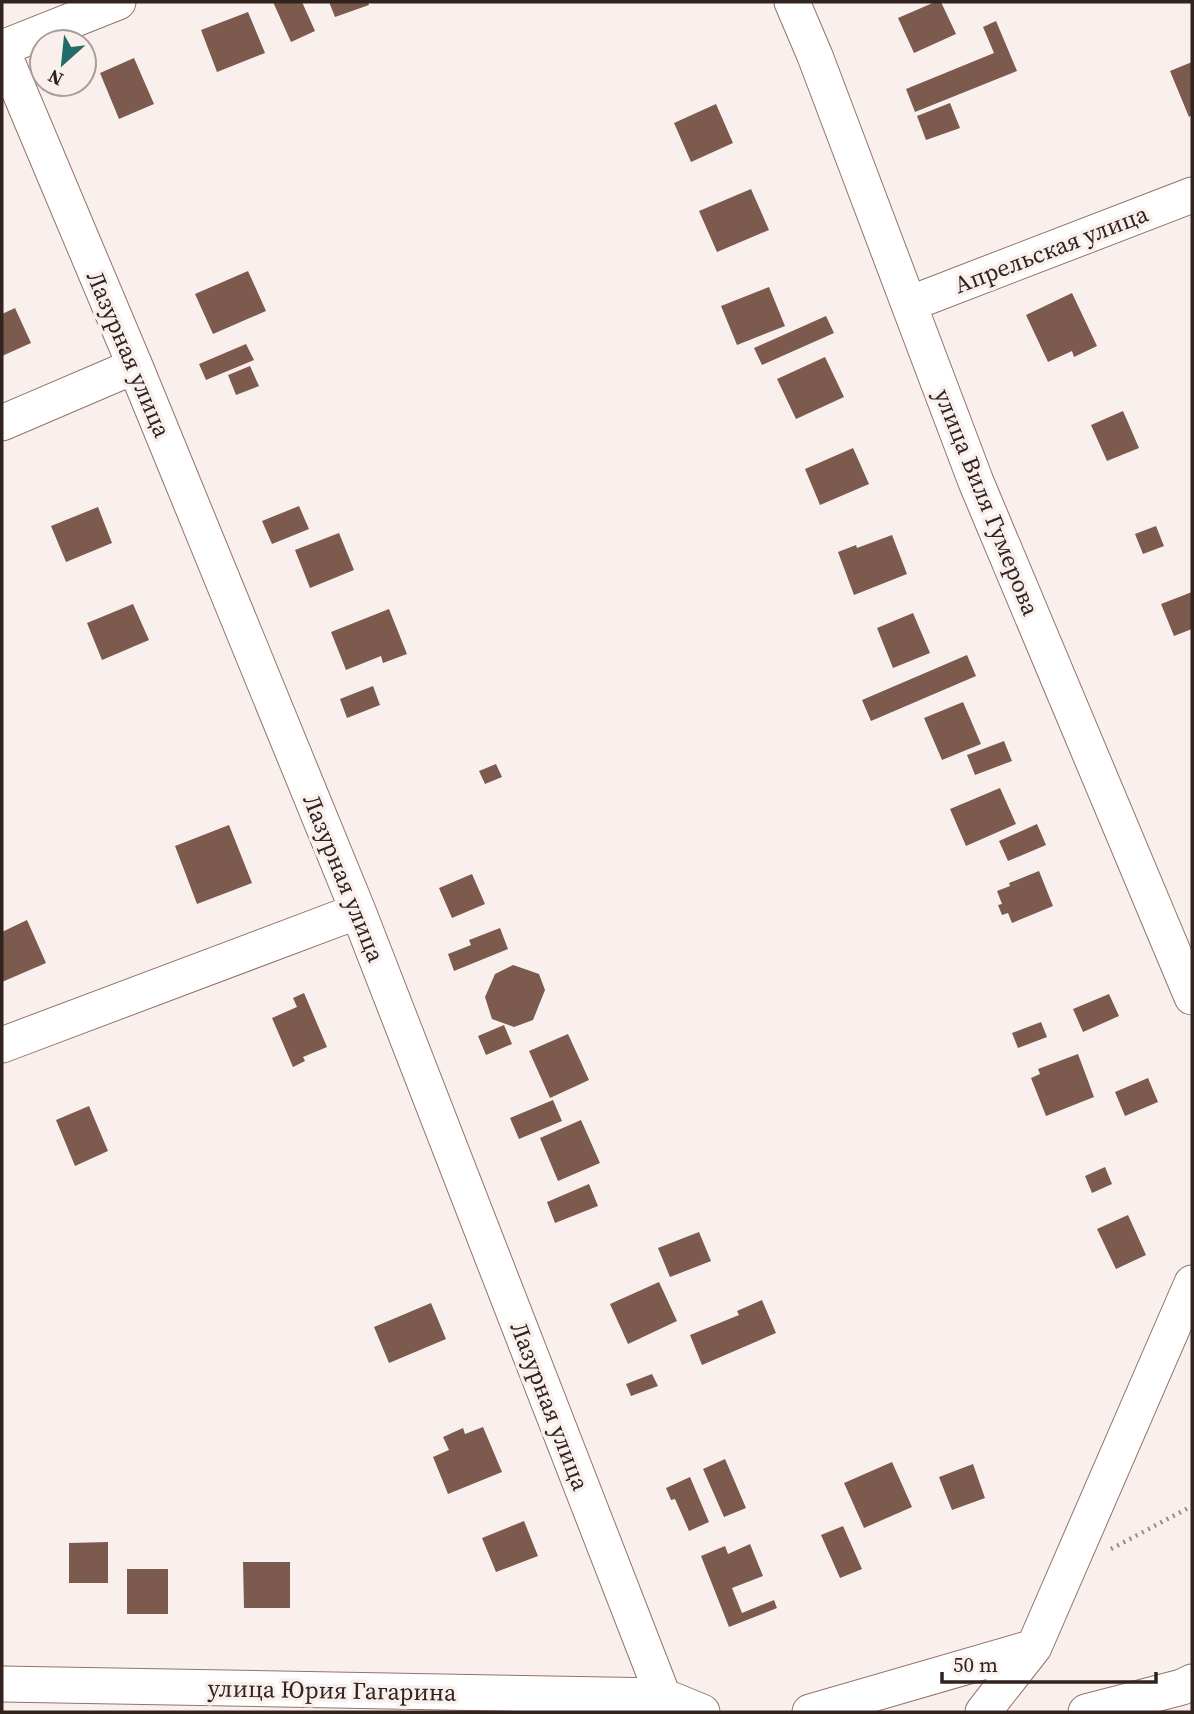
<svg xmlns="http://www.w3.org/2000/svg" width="1194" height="1714" font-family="'Source Serif 4',serif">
<rect width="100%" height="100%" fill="#f9f0ee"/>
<path fill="#7c5a4e" d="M 273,2 L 302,2 L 315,31 L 291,42 Z
M 329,2 L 368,2 L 369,5 L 335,17 Z
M 935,2 L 941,2 L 956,34 L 914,53 L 898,18 Z
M 248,12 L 265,53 L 217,72 L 201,30 Z
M 996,21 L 1017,71 L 915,112 L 906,89 L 994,53 L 983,27 Z
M 134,58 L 154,104 L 119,119 L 100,73 Z
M 1192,62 L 1192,115 L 1189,117 L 1170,71 Z
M 950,103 L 960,128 L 926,140 L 917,116 Z
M 716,104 L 733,143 L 691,162 L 674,123 Z
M 751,189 L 769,230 L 717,252 L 699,211 Z
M 248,271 L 266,311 L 213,334 L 195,294 Z
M 769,287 L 785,326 L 737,345 L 721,306 Z
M 1072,293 L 1097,346 L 1074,357 L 1072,351 L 1048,362 L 1026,315 Z
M 15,308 L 31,343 L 2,356 L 2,314 Z
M 826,316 L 834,333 L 762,365 L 754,348 Z
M 246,344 L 254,360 L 206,380 L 199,364 Z
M 825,357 L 844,397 L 796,419 L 777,379 Z
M 250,366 L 259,386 L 236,395 L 228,375 Z
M 1123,411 L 1139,448 L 1107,461 L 1091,425 Z
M 853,448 L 869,484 L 820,505 L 805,469 Z
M 299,506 L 309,529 L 272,544 L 262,521 Z
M 98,507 L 112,543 L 66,562 L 51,526 Z
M 1156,526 L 1164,546 L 1143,554 L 1135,534 Z
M 339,533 L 354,570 L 310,588 L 295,550 Z
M 892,535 L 907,574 L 854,595 L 838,552 L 856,545 L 857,548 Z
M 1192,592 L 1192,629 L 1174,636 L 1161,604 Z
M 133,604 L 149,640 L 102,660 L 87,623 Z
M 389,609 L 407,654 L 383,663 L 381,656 L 346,670 L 331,632 Z
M 913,613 L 930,653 L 893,668 L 877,628 Z
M 967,655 L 976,676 L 871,721 L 862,700 Z
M 373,686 L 380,705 L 347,718 L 340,699 Z
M 963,702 L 981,744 L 942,760 L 924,718 Z
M 1004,741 L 1012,761 L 975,775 L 967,755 Z
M 496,764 L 502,777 L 485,784 L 479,771 Z
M 1000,788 L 1016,824 L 966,846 L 950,809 Z
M 1037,824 L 1046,845 L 1008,861 L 999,841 Z
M 229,825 L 252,883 L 197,904 L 175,846 Z
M 1039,871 L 1053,906 L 1012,923 L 1008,913 L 1002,915 L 998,905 L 1002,904 L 997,891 L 1010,886 L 1009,883 Z
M 472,874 L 485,904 L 452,918 L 439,888 Z
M 27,920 L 46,963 L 2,982 L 2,932 Z
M 500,928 L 508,949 L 454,971 L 448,954 L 471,945 L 469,940 Z
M 513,965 L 539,974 L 545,990 L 533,1020 L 514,1027 L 492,1019 L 485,997 L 495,974 Z
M 304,993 L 327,1047 L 303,1057 L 305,1061 L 293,1067 L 272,1018 L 297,1007 L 293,998 Z
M 1109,994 L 1119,1016 L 1083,1032 L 1073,1009 Z
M 1041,1022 L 1047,1037 L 1018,1048 L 1012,1033 Z
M 504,1025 L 512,1044 L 486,1055 L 478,1036 Z
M 568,1034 L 589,1080 L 550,1098 L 529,1051 Z
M 1078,1054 L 1094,1097 L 1046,1116 L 1031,1078 L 1040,1074 L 1038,1069 Z
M 1148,1078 L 1158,1102 L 1125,1116 L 1115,1092 Z
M 553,1100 L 562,1121 L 519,1139 L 510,1118 Z
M 89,1106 L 108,1151 L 75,1166 L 56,1120 Z
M 581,1120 L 600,1163 L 558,1181 L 540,1138 Z
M 1105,1167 L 1112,1184 L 1092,1193 L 1085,1176 Z
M 589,1184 L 598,1206 L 555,1223 L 547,1202 Z
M 1128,1215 L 1146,1255 L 1116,1269 L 1097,1229 Z
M 699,1232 L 711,1261 L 670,1277 L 658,1248 Z
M 659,1282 L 677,1321 L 628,1344 L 610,1304 Z
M 762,1300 L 776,1333 L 702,1365 L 690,1335 L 739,1315 L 737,1311 Z
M 431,1303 L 446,1339 L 389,1363 L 374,1327 Z
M 652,1374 L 658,1386 L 631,1396 L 626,1384 Z
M 483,1427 L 502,1472 L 448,1494 L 433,1457 L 449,1450 L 443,1437 L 463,1428 L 465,1434 Z
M 725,1459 L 746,1508 L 724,1517 L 703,1469 Z
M 892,1462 L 912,1507 L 864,1528 L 844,1483 Z
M 973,1464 L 985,1498 L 952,1510 L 939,1477 Z
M 690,1477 L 709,1522 L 689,1531 L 675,1499 L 671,1500 L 666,1488 Z
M 524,1521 L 538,1556 L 496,1572 L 482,1538 Z
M 843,1526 L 862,1569 L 840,1578 L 821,1535 Z
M 108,1542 L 108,1583 L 69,1583 L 69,1543 Z
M 750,1544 L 763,1576 L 732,1588 L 742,1613 L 774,1600 L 777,1608 L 729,1627 L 701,1556 L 725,1546 L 728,1554 Z
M 243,1562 L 290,1562 L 290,1608 L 244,1608 Z
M 127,1569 L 168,1569 L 168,1614 L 127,1614 Z"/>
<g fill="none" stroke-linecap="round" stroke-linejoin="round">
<defs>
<path id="minor" d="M 792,2 L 815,56 L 976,482 L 1192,997
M 2,48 L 118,2
M 2,50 L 135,366 L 358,911 L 663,1696 L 671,1712
M 909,304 L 1192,195
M 2,423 L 135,366
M 2,1045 L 358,911
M 2,1684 L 663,1696 L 702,1712
M 810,1712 L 1034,1647
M 983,1712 L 1034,1647 L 1192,1283
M 1086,1712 L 1182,1687 L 1192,1682"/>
</defs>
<use href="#minor" stroke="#967266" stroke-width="37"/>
<path stroke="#988c89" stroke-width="4.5" stroke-dasharray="2 5" stroke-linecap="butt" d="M 1111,1549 L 1192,1506"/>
<use href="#minor" stroke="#fff" stroke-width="35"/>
</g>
<g text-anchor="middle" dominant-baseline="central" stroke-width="7" stroke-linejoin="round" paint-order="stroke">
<g font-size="24" fill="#32231e" stroke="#f9f0ee">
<text transform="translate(1051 249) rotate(-21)">Апрельская улица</text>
<text transform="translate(129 354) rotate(67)">Лазурная улица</text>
<text transform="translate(987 502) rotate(68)">улица Виля Гумерова</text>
<text transform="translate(344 878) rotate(68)">Лазурная улица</text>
<text transform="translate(550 1406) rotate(69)">Лазурная улица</text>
<text transform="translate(332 1690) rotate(1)">улица Юрия Гагарина</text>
</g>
</g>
<rect width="1194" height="1714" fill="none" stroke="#32231e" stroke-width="7"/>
<g transform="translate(63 63) rotate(207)"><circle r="33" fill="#f9f0ee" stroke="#a99e9b" stroke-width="2"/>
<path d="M0-5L12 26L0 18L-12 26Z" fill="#226d69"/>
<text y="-10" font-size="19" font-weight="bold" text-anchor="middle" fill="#32231e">N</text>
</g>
<path d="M942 1672v10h214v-10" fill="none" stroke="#32231e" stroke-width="3.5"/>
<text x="953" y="1672" font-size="21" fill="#32231e" stroke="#f9f0ee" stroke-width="5" paint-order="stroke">50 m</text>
</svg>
